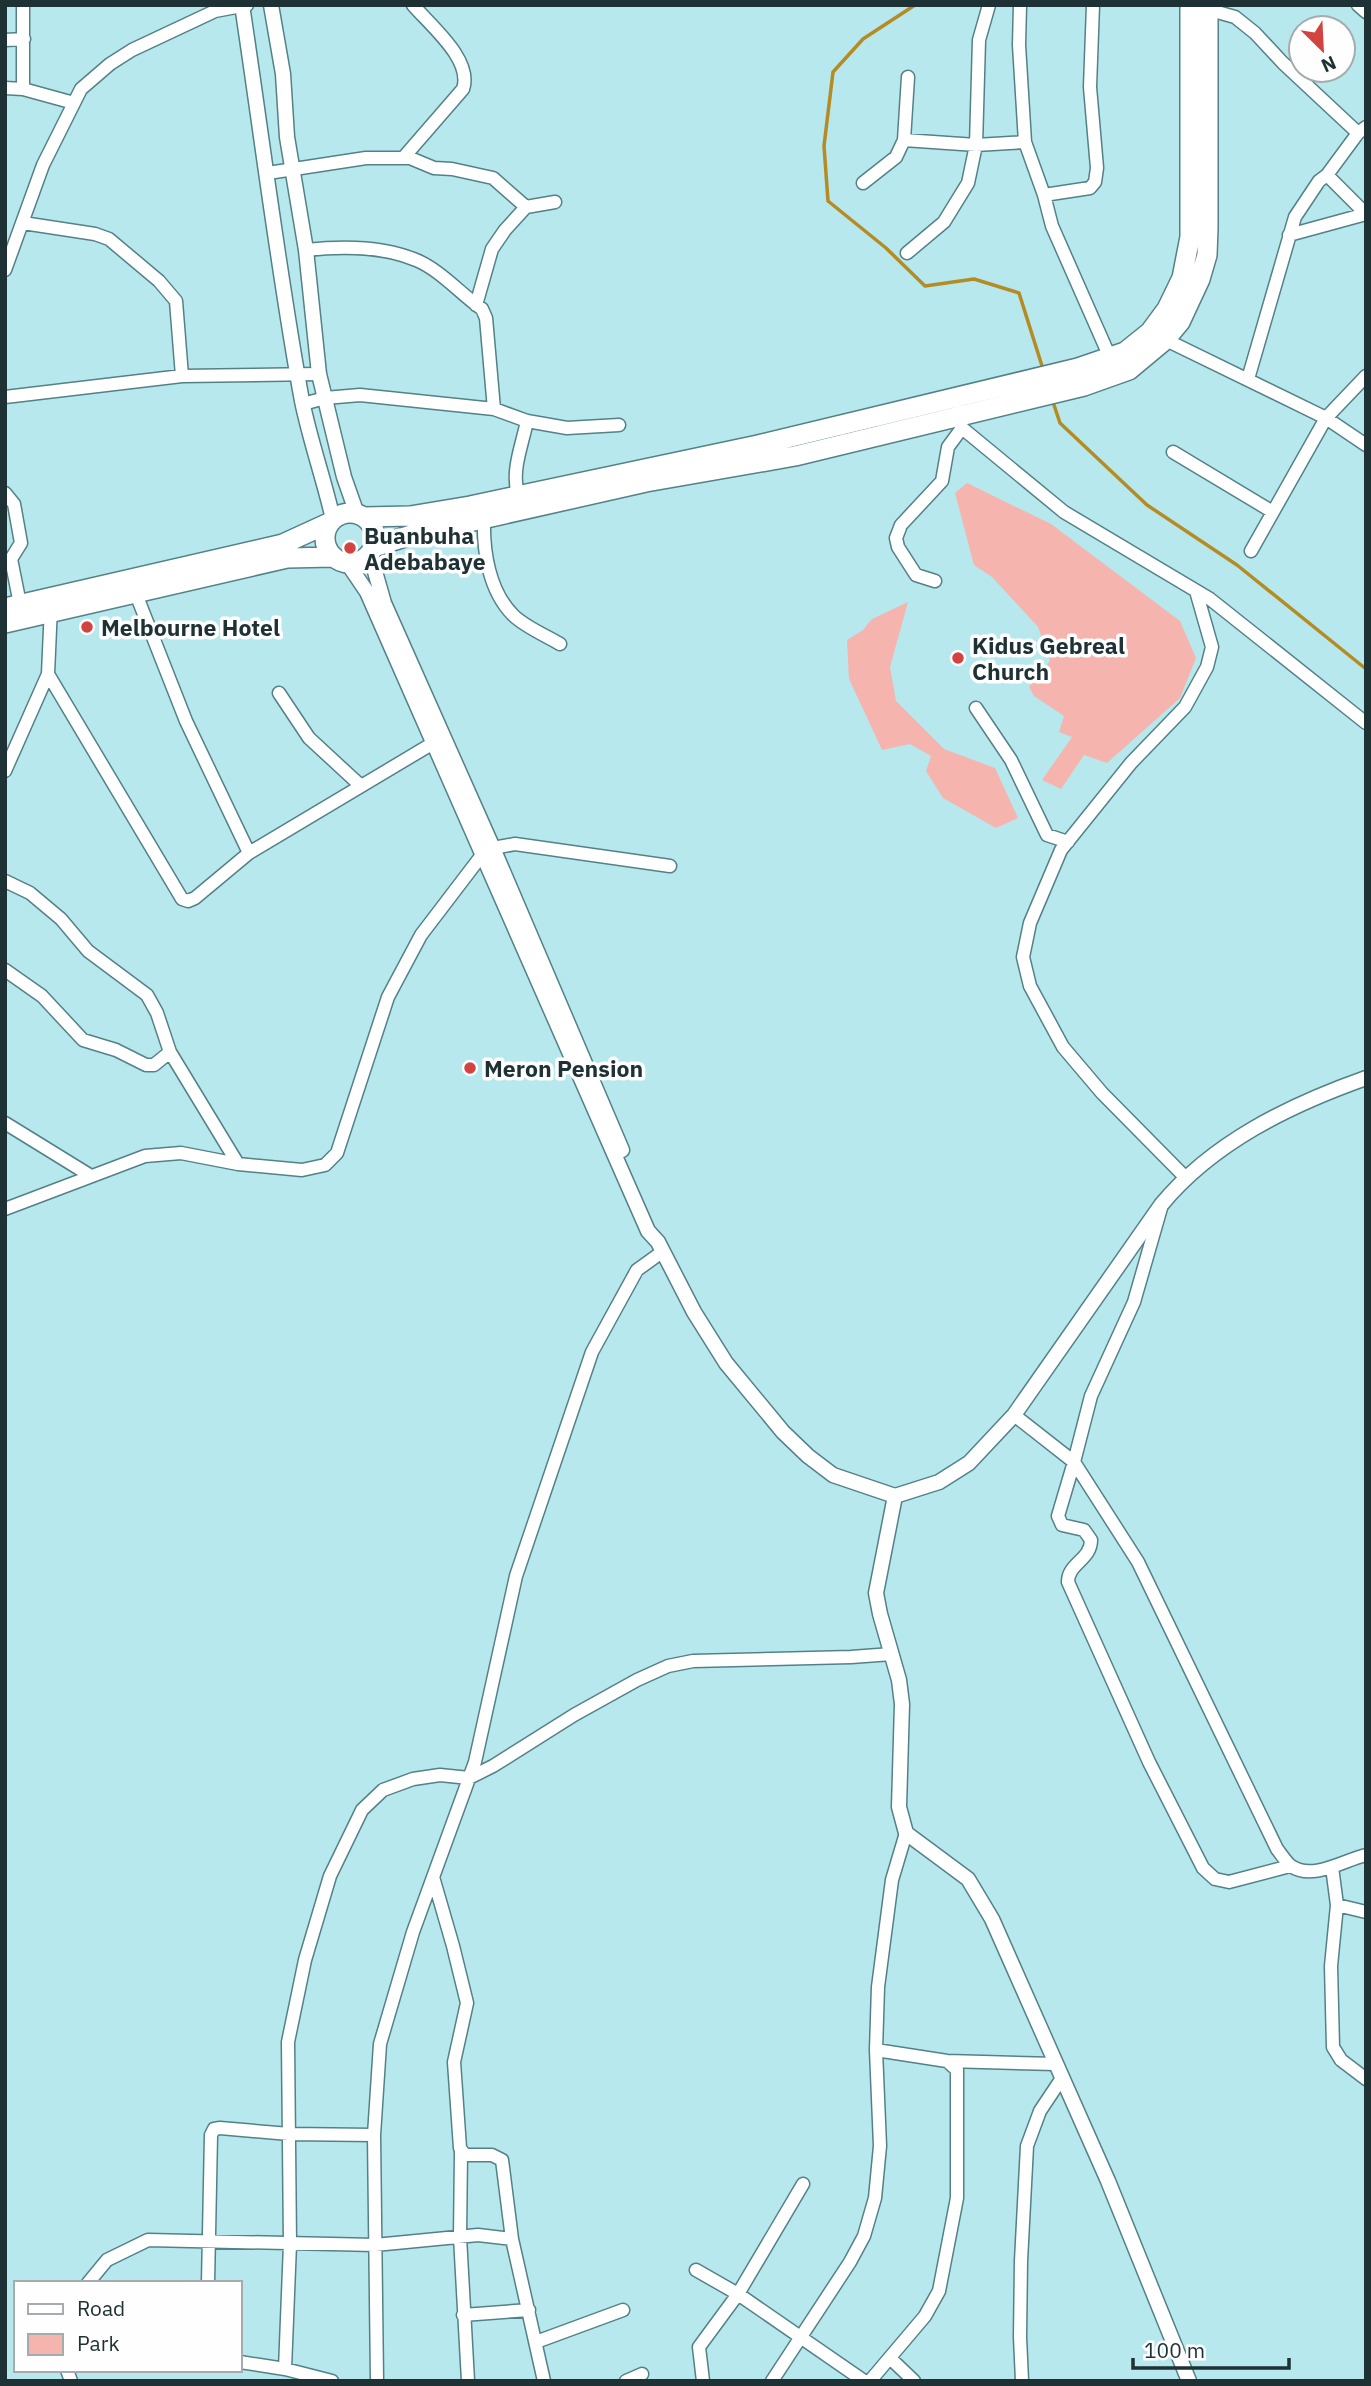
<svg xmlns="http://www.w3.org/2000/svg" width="1371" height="2386" font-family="'IBM Plex Sans',sans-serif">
<rect width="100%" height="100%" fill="#b7e8ee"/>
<path fill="#f5b5ae" d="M 967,483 L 1051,524 L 1180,621 L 1196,658 L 1180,698 L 1107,763 L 1084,755 L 1061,789 L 1042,780 L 1072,737 L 1059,732 L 1064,716 L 1034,696 L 1029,687 L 1050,661 L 1038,627 L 992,577 L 974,565 L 955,493 Z
M 908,602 L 890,667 L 896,701 L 944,749 L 995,768 L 1018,818 L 996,828 L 943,798 L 926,771 L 931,756 L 910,744 L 882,750 L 849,679 L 847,640 L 863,630 L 872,619 Z"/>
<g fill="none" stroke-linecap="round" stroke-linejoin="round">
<path stroke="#b58c24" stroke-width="3.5" d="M 915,5 L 863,39 L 833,72 L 824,146 L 828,201 L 886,248 L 925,286 L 974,279 L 1019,293 L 1043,369
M 1052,399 L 1060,423 L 1147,505 L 1237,565 L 1366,669"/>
<defs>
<path id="minor" d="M 23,5 L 23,89
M 1020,5 L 1019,45 L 1025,142 L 1044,195 L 1052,226 L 1112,362
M 1358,5 L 1366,12
M 1203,8 L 1235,17 L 1255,33 L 1283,63 L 1358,133
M 5,40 L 24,39
M 5,88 L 23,89 L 74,103
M 904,140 L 976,145 L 1025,142
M 404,157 L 463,89 C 473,60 431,26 413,5
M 268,173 L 366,158 L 410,158 L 434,168 L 452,169 L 493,178 L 526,207 L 555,202
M 1327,175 L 1366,214
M 863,183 L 896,157 L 904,140 L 908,77
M 1044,195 L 1090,188 L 1095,182 L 1097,168 L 1090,87 L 1093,5
M 23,223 L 95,234 L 109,239 L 159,281 L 176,301 L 182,376
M 1289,235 L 1366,214
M 306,250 C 341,246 383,246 416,260 C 439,269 462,295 482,309 L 486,318 L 494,409
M 907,253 L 944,222 L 968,183 L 976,145 L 979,40 L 989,5
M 5,270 L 43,165 L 81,89 L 110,64 L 132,50 L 215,11 L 247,5
M 476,305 L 492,249 L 505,230 L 526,207
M 1162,338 L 1326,418 L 1366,445
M 1248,379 L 1295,217 L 1319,181 L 1327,175 L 1358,133 L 1366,127
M 5,397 L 182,376 L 319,374
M 303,404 L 325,398 L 360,395 L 494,409 L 527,421 L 567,428 L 619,425
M 958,412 L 962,428 L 1064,512 L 1210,599 L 1366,723
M 1173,452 L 1273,512
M 5,493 L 14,504 L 21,543 L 11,559 L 20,604
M 518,495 C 511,470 522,446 527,421
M 484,519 C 483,551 489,591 513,615 C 525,627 545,635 560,644
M 1251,551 L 1326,418 L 1366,376
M 935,581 L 916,575 L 898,547 L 896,538 L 901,525 L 942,481 L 948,447 L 962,428
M 136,594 L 186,721 L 249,853
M 48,674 L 182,899 L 188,901 L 195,898 L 249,853 L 440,739
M 279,693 L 309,738 L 361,786
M 976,708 L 1011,760 L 1047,835 L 1068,842
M 5,771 L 48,674 L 51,606
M 5,881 L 30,893 L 61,919 L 88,951 L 147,995 L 157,1013 L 170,1052 L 154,1065 L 146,1065 L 116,1050 L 83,1040 L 42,996 L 5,970
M 170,1052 L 238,1164
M 5,1123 L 91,1176
M 1185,1177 L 1102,1093 L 1063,1047 L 1030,986 L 1023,957 L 1030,923 L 1061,850 L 1131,763 L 1185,707 L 1207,667 L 1212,647 L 1196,591
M 1161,1208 L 1134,1302 L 1091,1396 L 1074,1462 L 1058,1516 L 1062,1525 L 1084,1530 L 1091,1540 C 1091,1560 1068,1563 1068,1582 L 1149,1762 L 1203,1868 L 1215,1879 L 1229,1882 L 1290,1866
M 5,1209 L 145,1156 L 181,1153 L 238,1164 L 302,1170 L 325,1165 L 337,1153 L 388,997 L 421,935 L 482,855 L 493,848 L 515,844 L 670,866
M 1014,1415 L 1074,1462 L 1138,1562 L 1277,1849 C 1281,1854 1286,1862 1291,1866 C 1313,1881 1344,1860 1366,1855
M 1332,1867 L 1337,1905 L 1331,1966 L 1333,2047 L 1341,2060 L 1366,2079
M 433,1877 L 453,1946 L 467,2003 L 454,2062 L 460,2148 L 465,2155 L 492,2155 L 502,2160 L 512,2239
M 1337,1905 L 1366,1912
M 876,2050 L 947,2061 L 1055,2064
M 461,2152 L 460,2237 L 468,2381
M 696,2270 L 738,2294 L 864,2381
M 88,2283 L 107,2260 L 148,2240 L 375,2245 L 478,2235 L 512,2239 L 544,2381
M 208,2283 L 211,2135 L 214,2129 L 220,2128 L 289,2134 L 374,2135
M 463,2315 L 529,2310
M 536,2342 L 623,2310
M 890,2358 L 914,2381
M 240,2362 L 285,2369 L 332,2381
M 285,2369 L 290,2244 L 288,2042 L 305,1960 L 330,1876 L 362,1810 L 383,1790 L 413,1779 L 440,1775 L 469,1778 L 493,1766 L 574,1715 L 637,1680 L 668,1666 L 693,1661 L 851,1657 L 892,1654
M 67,2370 L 71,2381
M 377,2381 L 374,2135 L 380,2044 L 413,1932 L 475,1762 L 516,1576 L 592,1352 L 637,1270 L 662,1252
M 626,2381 L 642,2374
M 703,2381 L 699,2347 L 738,2294 L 803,2184
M 772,2381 L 850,2262 L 864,2236 L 875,2198 L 880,2146 L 876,2050 L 878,1987 L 892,1880 L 906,1833
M 870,2381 L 925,2316 L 939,2291 L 957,2198 L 957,2070 L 947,2061
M 1022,2381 L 1020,2337 L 1021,2261 L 1027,2146 L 1040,2111 L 1062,2078"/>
<path id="tertiary" d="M 242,5 C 262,137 278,270 302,401 C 310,440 324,480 333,519
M 271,5 L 283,74 L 287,137 L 306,250 L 319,374 L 344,477 L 357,514
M 370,554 L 384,603 L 493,848 L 622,1150
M 348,564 L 367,592 L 648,1231 L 658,1242 L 694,1312 L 726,1363 L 783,1432 L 808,1456 L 833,1475 L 895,1496 L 939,1482 L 969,1463 L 1014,1415 L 1161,1205 C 1213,1142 1290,1105 1366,1078
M 895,1496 L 876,1593 L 880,1614 L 899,1680 L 902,1704 L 899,1807 L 906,1833 L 968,1879 L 992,1919 L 1108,2181 L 1189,2381"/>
<path id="trunk" d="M325 538a25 25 0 1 1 50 0a25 25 0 1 1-50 0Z
M 365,517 L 410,516 L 470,506 L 758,445 L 1078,368 L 1125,352 L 1150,332 L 1167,309 L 1182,278 L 1190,237 L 1190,5
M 374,547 L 411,535 L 646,482 L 795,456 L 1084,386 L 1129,370 L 1165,340 L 1180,322 L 1200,279 L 1207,255 L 1208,228 L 1208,5
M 5,608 L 283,544 L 331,522
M 5,623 L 287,558 L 333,557"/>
</defs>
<use href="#minor" stroke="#538187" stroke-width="15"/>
<use href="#tertiary" stroke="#538187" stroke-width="17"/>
<use href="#trunk" stroke="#538187" stroke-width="22"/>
<use href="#minor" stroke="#fff" stroke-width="12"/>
<use href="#tertiary" stroke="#fff" stroke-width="14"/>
<use href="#trunk" stroke="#fff" stroke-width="19"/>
</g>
<g fill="#d34440" stroke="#fefefe" stroke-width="2.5">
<circle cx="350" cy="548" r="7"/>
<circle cx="87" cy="627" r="7"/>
<circle cx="958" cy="658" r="7"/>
<circle cx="470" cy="1068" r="7"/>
</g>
<g text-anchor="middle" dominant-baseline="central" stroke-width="7" stroke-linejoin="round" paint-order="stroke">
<g font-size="23" font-weight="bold" fill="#1e3134" stroke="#fefefe" text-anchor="start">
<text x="364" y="535">Buanbuha<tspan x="364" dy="26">Adebabaye</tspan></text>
<text x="101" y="627">Melbourne Hotel</text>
<text x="972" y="645">Kidus Gebreal<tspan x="972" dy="26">Church</tspan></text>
<text x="484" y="1068">Meron Pension</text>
</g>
</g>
<rect width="1371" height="2386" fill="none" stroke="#1e3134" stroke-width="14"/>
<rect x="14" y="2281" width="228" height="91" fill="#fefefe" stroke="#a4acad" stroke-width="2"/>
<rect x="28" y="2304" width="35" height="10" fill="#ffffff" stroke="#a4acad" stroke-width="2"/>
<text x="77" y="2316" font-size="21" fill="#1e3134">Road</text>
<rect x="28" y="2334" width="35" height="21" fill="#f5b5ae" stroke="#a4acad" stroke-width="2"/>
<text x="77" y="2351" font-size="21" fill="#1e3134">Park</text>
<g transform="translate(1322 49) rotate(156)"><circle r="33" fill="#fefefe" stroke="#a4acad" stroke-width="2"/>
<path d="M0-5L12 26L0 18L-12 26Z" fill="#d34440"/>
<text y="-10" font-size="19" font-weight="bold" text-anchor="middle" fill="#1e3134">N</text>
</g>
<path d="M1133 2358v10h156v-10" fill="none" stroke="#1e3134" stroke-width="3.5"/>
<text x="1144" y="2358" font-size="21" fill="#1e3134" stroke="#fefefe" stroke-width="5" paint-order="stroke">100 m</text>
</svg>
